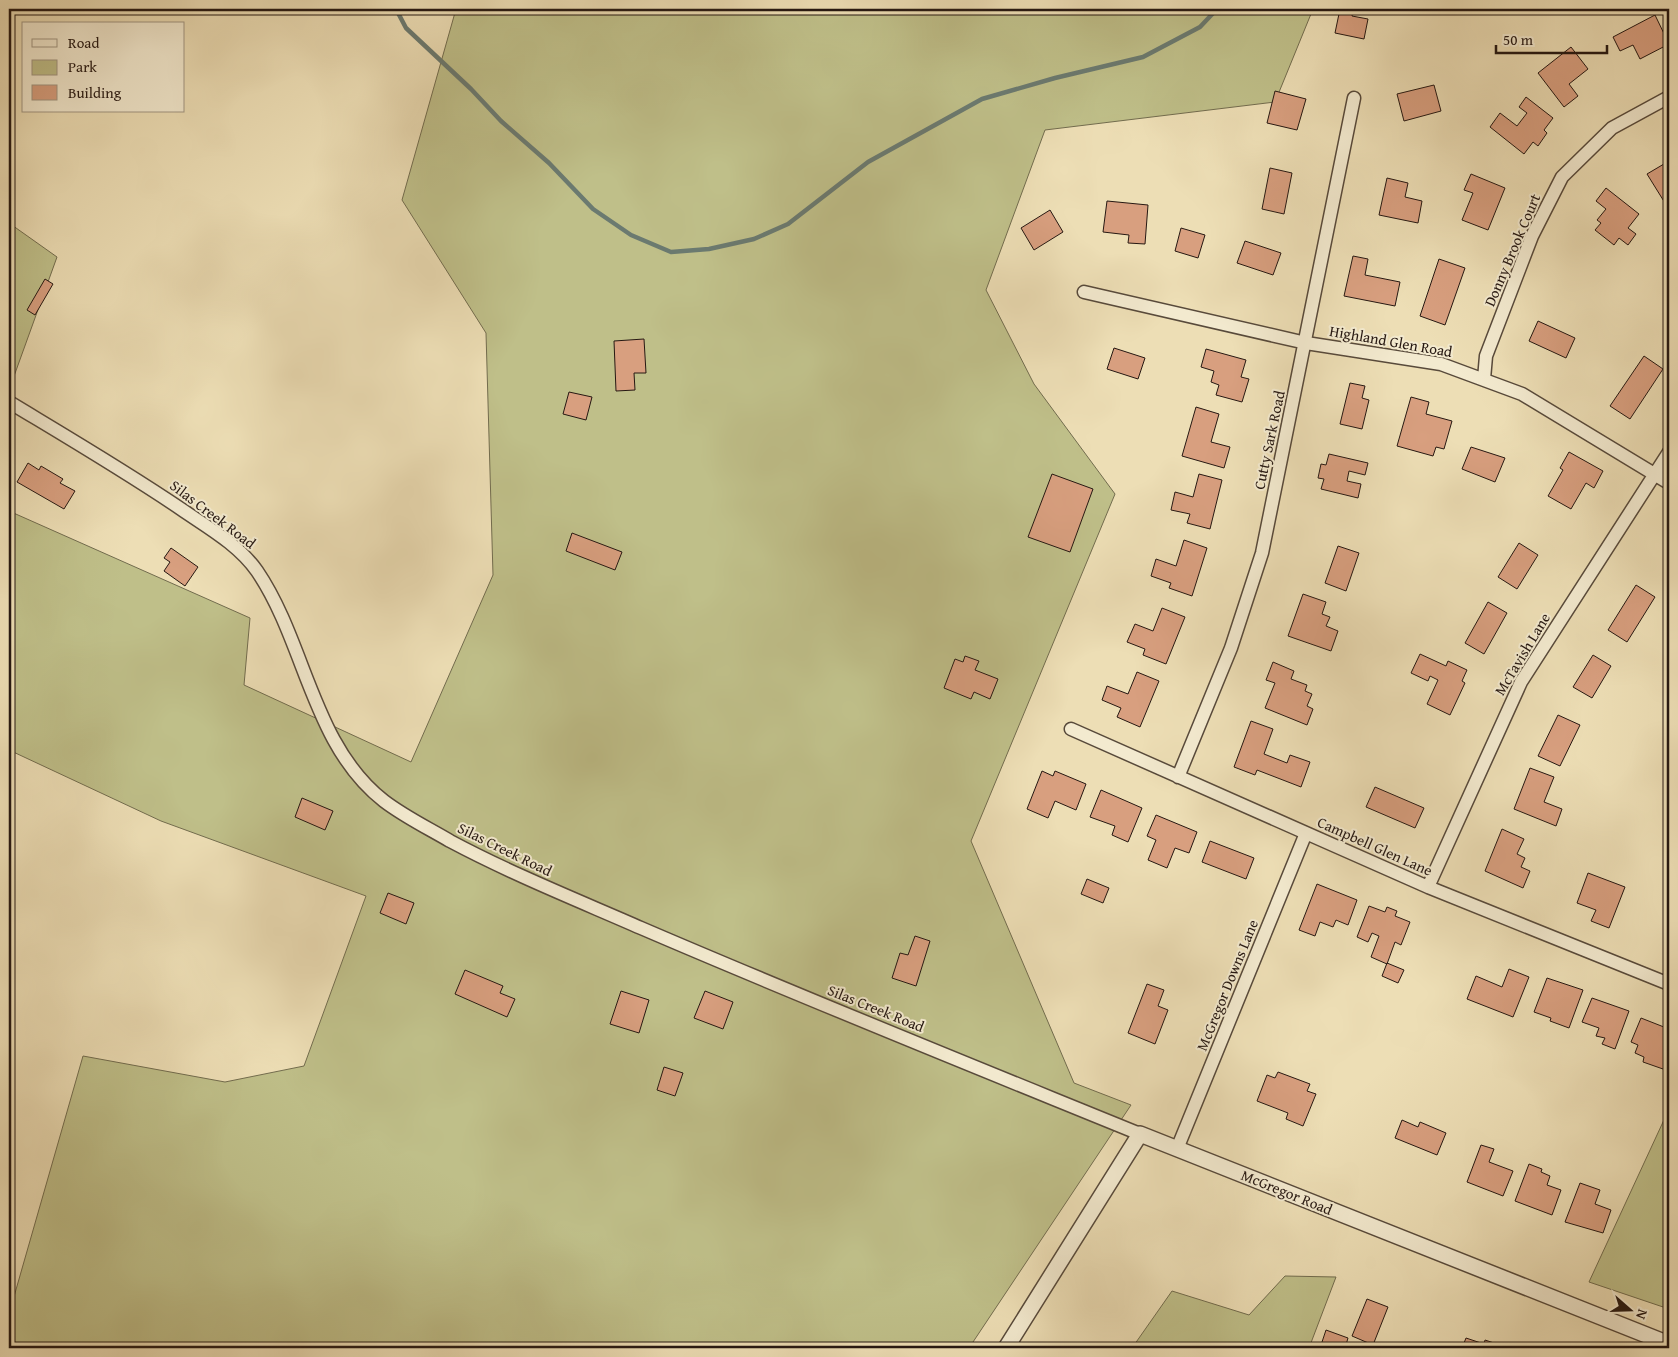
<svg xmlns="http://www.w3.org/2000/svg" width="1678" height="1357" font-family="'Gentium Book Plus',serif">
<rect width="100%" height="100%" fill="#eddeb5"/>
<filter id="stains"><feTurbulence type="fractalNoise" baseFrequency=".004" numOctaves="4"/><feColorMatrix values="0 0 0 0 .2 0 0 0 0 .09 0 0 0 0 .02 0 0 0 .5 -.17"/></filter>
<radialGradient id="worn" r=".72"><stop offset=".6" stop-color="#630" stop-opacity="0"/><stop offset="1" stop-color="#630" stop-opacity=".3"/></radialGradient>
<path fill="#bfbf89" stroke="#726c4e" d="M 456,9 L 1313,9 L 1275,102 L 1045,130 L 986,290 L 1034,384 L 1115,494 L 971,841 L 1074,1083 L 1131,1105 L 969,1348 L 9,1348 L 9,1314 L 83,1056 L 225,1082 L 304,1066 L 366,896 L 161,821 L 9,750 L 9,511 L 250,618 L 244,685 L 411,762 L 493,575 L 486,333 L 402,200 Z
M 9,223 L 57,257 L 9,390 Z
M 1669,1109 L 1669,1309 L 1589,1282 Z
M 1285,1276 L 1336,1277 L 1309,1348 L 1132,1348 L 1172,1291 L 1249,1315 Z"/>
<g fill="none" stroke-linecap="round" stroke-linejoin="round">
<path stroke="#6b7a70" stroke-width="4.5" d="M 396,9 L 406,28 L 471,89 L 501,121 L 549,163 L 593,209 L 631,235 L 671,252 L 709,249 L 754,239 L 788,224 L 868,162 L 982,99 L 1055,78 L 1143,57 L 1200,27 L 1217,9"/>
</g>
<path fill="#d89f7f" stroke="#261812" d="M 1340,9 L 1353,9 L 1352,16 L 1368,19 L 1364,39 L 1335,33 Z
M 1655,15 L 1669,44 L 1640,59 L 1633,45 L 1620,51 L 1613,37 Z
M 1571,47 L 1588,69 L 1569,84 L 1578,96 L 1564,107 L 1538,73 Z
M 1434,85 L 1441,111 L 1404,121 L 1397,94 Z
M 1275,91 L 1306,99 L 1297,130 L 1267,123 Z
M 1526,97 L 1553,118 L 1544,130 L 1547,133 L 1538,146 L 1533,142 L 1524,154 L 1490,127 L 1500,113 L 1517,126 L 1527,113 L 1519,107 Z
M 1669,161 L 1669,200 L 1665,203 L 1647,174 Z
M 1270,168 L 1292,173 L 1284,214 L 1262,209 Z
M 1471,174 L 1505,188 L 1488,230 L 1462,220 L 1473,193 L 1464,190 Z
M 1387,178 L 1408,183 L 1405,197 L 1422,201 L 1418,223 L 1379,215 Z
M 1606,188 L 1639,214 L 1628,228 L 1636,234 L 1628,245 L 1619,238 L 1614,245 L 1595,230 L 1601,223 L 1597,220 L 1606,209 L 1596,201 Z
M 1107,201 L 1148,205 L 1145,244 L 1128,243 L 1129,235 L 1103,232 Z
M 1050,210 L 1063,232 L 1034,250 L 1021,228 Z
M 1181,228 L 1205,235 L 1198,258 L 1175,251 Z
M 1245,241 L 1281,253 L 1273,275 L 1237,263 Z
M 1353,256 L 1368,259 L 1365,275 L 1400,282 L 1395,306 L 1344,296 Z
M 1439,259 L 1465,268 L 1445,325 L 1420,316 Z
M 45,279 L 53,284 L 35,315 L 27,310 Z
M 1538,321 L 1575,338 L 1566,358 L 1529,341 Z
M 644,339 L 646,373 L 634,373 L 635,390 L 616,391 L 614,341 Z
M 1114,348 L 1145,358 L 1138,379 L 1107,369 Z
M 1206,349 L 1246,360 L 1241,377 L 1249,379 L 1242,402 L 1216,395 L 1219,385 L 1211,382 L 1214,371 L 1201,367 Z
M 1644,356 L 1663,369 L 1630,419 L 1610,406 Z
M 1350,383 L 1365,386 L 1362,398 L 1369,400 L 1362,429 L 1340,424 Z
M 569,392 L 592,397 L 586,420 L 563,414 Z
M 1411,397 L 1429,402 L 1426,414 L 1452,421 L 1444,449 L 1436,447 L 1433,456 L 1397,446 Z
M 1196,407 L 1219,414 L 1211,442 L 1230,447 L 1224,468 L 1182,456 Z
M 1471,447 L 1505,458 L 1495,482 L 1462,469 Z
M 1569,452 L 1603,471 L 1594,488 L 1586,483 L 1571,509 L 1548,496 L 1563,470 L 1560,468 Z
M 1329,454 L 1368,463 L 1365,475 L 1349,471 L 1347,481 L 1361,484 L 1358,498 L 1321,489 L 1324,479 L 1318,478 L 1321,464 L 1326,465 Z
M 28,463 L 39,470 L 41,466 L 63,479 L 60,483 L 75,491 L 64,509 L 17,482 Z
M 1052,474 L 1093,489 L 1070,552 L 1028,537 Z
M 1199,474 L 1222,480 L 1210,529 L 1187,523 L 1190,514 L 1171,510 L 1175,492 L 1193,497 Z
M 572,533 L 622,552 L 615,570 L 566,551 Z
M 1184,540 L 1207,548 L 1192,596 L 1169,588 L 1171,583 L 1151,576 L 1156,559 L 1176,566 Z
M 1519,543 L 1538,555 L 1517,589 L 1498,577 Z
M 1338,546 L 1359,553 L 1346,591 L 1325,583 Z
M 171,548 L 198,567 L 185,586 L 164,571 L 170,562 L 164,558 Z
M 1636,585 L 1655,597 L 1627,642 L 1608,630 Z
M 1303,594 L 1326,602 L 1322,614 L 1330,617 L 1326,626 L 1338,631 L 1331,651 L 1288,636 Z
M 1488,602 L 1507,613 L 1484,654 L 1465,643 Z
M 1162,608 L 1185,617 L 1166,664 L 1143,655 L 1145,649 L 1127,642 L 1135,624 L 1153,631 Z
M 1420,654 L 1446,666 L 1448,661 L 1467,670 L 1462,681 L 1465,683 L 1450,715 L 1427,704 L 1438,680 L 1430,676 L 1428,681 L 1411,673 Z
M 1593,655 L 1611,666 L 1592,698 L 1573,687 Z
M 965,656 L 979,661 L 975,670 L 998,679 L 990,699 L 974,692 L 971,699 L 944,688 L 955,659 L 963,662 Z
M 1273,662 L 1294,671 L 1291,679 L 1307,685 L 1305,691 L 1312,694 L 1307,706 L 1313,709 L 1307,725 L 1265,708 L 1275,683 L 1266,680 Z
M 1137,672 L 1159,681 L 1140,727 L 1117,717 L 1121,708 L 1102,700 L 1107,686 L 1128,694 Z
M 1558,715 L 1580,725 L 1560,766 L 1538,756 Z
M 1251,721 L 1273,729 L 1264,754 L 1287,763 L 1290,755 L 1310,762 L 1301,787 L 1257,770 L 1255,775 L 1234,767 Z
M 1530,768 L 1554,777 L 1544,802 L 1562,809 L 1556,826 L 1514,809 Z
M 1042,771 L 1053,776 L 1055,771 L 1086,784 L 1076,810 L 1055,801 L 1048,818 L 1027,809 Z
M 1375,787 L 1424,808 L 1415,828 L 1366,807 Z
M 1101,790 L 1142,808 L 1128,842 L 1112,835 L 1115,826 L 1090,817 Z
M 302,798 L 333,811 L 325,830 L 295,817 Z
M 1156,815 L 1197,832 L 1189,853 L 1175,848 L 1167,868 L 1148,860 L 1156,840 L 1147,836 Z
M 1502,829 L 1524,839 L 1517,854 L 1525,858 L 1521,867 L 1530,871 L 1523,888 L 1485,871 Z
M 1210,841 L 1254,858 L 1246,879 L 1202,862 Z
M 1588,873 L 1625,887 L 1609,928 L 1591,921 L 1596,910 L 1577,903 Z
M 1087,879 L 1109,888 L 1103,903 L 1081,894 Z
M 1317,884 L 1357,900 L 1348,925 L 1336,920 L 1333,927 L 1320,922 L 1315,936 L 1299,930 Z
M 388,893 L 414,903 L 406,924 L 380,913 Z
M 1369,906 L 1385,912 L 1387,907 L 1397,911 L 1395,916 L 1410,922 L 1401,945 L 1395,942 L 1387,964 L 1371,957 L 1379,936 L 1372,933 L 1368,942 L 1357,937 Z
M 915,936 L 930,941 L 916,986 L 892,978 L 900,953 L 908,955 Z
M 1387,963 L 1404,970 L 1398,983 L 1382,976 Z
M 1509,969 L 1529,977 L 1513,1017 L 1467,999 L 1476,976 L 1502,987 Z
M 465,970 L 503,986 L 500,993 L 515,999 L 507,1017 L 455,994 Z
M 1547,978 L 1583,990 L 1569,1028 L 1550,1021 L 1551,1018 L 1534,1012 Z
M 1147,984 L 1164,990 L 1158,1006 L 1168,1010 L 1155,1044 L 1128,1033 Z
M 621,991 L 649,1000 L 639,1033 L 610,1024 Z
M 705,991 L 733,1002 L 723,1029 L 694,1018 Z
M 1592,998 L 1629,1011 L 1615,1049 L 1602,1044 L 1605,1038 L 1596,1036 L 1599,1028 L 1582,1022 Z
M 1641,1018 L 1669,1029 L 1669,1052 L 1663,1069 L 1643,1062 L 1644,1057 L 1635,1053 L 1638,1045 L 1631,1042 Z
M 664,1067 L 683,1073 L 675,1096 L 657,1090 Z
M 1278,1072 L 1310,1084 L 1307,1091 L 1316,1094 L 1303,1126 L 1286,1119 L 1288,1113 L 1257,1101 L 1267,1075 L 1275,1078 Z
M 1402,1120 L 1418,1127 L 1420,1122 L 1446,1133 L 1437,1155 L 1395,1138 Z
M 1481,1145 L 1494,1149 L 1489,1162 L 1513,1171 L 1503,1196 L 1467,1182 Z
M 1529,1164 L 1542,1169 L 1541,1172 L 1550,1176 L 1547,1185 L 1561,1190 L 1552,1215 L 1515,1201 Z
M 1580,1183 L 1600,1190 L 1595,1204 L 1611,1210 L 1603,1233 L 1565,1222 Z
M 1367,1299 L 1388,1307 L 1373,1345 L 1352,1336 Z
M 1326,1330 L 1348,1338 L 1345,1348 L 1320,1348 Z
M 1466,1338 L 1484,1344 L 1485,1340 L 1494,1343 L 1494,1348 L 1462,1348 Z"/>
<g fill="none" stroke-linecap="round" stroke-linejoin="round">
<defs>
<path id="minor" d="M 1084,292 L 1306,343 L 1441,364 L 1522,394 L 1669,483
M 1484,379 L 1486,356 L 1532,236 L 1562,177 L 1612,128 L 1669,97
M 9,402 C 67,437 125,471 181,509 C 207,527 238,544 257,571 C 306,643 312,745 384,801 C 405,817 428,828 450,841 C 512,874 577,900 641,928 C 806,999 973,1066 1140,1134
M 1071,729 L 1428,887 L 1669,984
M 1178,777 L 1231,648 L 1262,553 L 1354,98
M 1428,887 L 1521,682 L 1669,452
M 1177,1149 L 1306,833"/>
<path id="tertiary" d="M 1006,1348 L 1140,1134 L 1669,1344"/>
</defs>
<use href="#minor" stroke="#584a3b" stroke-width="15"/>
<use href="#tertiary" stroke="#584a3b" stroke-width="18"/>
<use href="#minor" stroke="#f3eacf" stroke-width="12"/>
<use href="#tertiary" stroke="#f3eacf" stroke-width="15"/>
</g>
<g text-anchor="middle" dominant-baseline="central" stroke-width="4" stroke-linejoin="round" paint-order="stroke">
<g font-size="15" fill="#261812" stroke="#f3eacf">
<text transform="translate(1512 250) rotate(-67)">Donny Brook Court</text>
<text transform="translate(1391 341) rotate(10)">Highland Glen Road</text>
<text transform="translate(1269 440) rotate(-78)">Cutty Sark Road</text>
<text transform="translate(213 514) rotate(37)">Silas Creek Road</text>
<text transform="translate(1522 654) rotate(-59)">McTavish Lane</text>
<text transform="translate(1375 846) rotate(24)">Campbell Glen Lane</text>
<text transform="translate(505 849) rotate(26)">Silas Creek Road</text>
<text transform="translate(1227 985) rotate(-68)">McGregor Downs Lane</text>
<text transform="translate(876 1008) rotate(22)">Silas Creek Road</text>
<text transform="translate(1287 1192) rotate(22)">McGregor Road</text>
</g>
</g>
<rect width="1678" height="1357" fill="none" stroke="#eddeb5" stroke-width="30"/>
<rect x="10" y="10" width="1658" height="1337" fill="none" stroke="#261812" stroke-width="2.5"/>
<rect x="15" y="15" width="1648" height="1327" fill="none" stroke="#261812"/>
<rect x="22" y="22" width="162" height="90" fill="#f3eacf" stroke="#a19683"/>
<rect x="32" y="39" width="25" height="8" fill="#f3eacf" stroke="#a19683"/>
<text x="68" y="48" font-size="15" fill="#261812">Road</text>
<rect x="32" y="60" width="25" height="15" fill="#bfbf89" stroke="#a19683"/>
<text x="68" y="72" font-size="15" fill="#261812">Park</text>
<rect x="32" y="85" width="25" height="15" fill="#d89f7f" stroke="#a19683"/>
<text x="68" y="98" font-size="15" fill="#261812">Building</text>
<g transform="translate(1630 1310) rotate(110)" stroke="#f3eacf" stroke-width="4" paint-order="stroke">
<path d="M0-4L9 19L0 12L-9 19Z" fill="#261812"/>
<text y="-8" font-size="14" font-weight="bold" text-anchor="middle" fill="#261812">N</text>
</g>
<path d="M1496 45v8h111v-8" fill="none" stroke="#261812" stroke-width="2.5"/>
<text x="1503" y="45" font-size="15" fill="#261812" stroke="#f3eacf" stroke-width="4" paint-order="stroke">50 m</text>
<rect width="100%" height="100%" filter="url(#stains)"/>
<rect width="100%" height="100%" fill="url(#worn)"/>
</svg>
